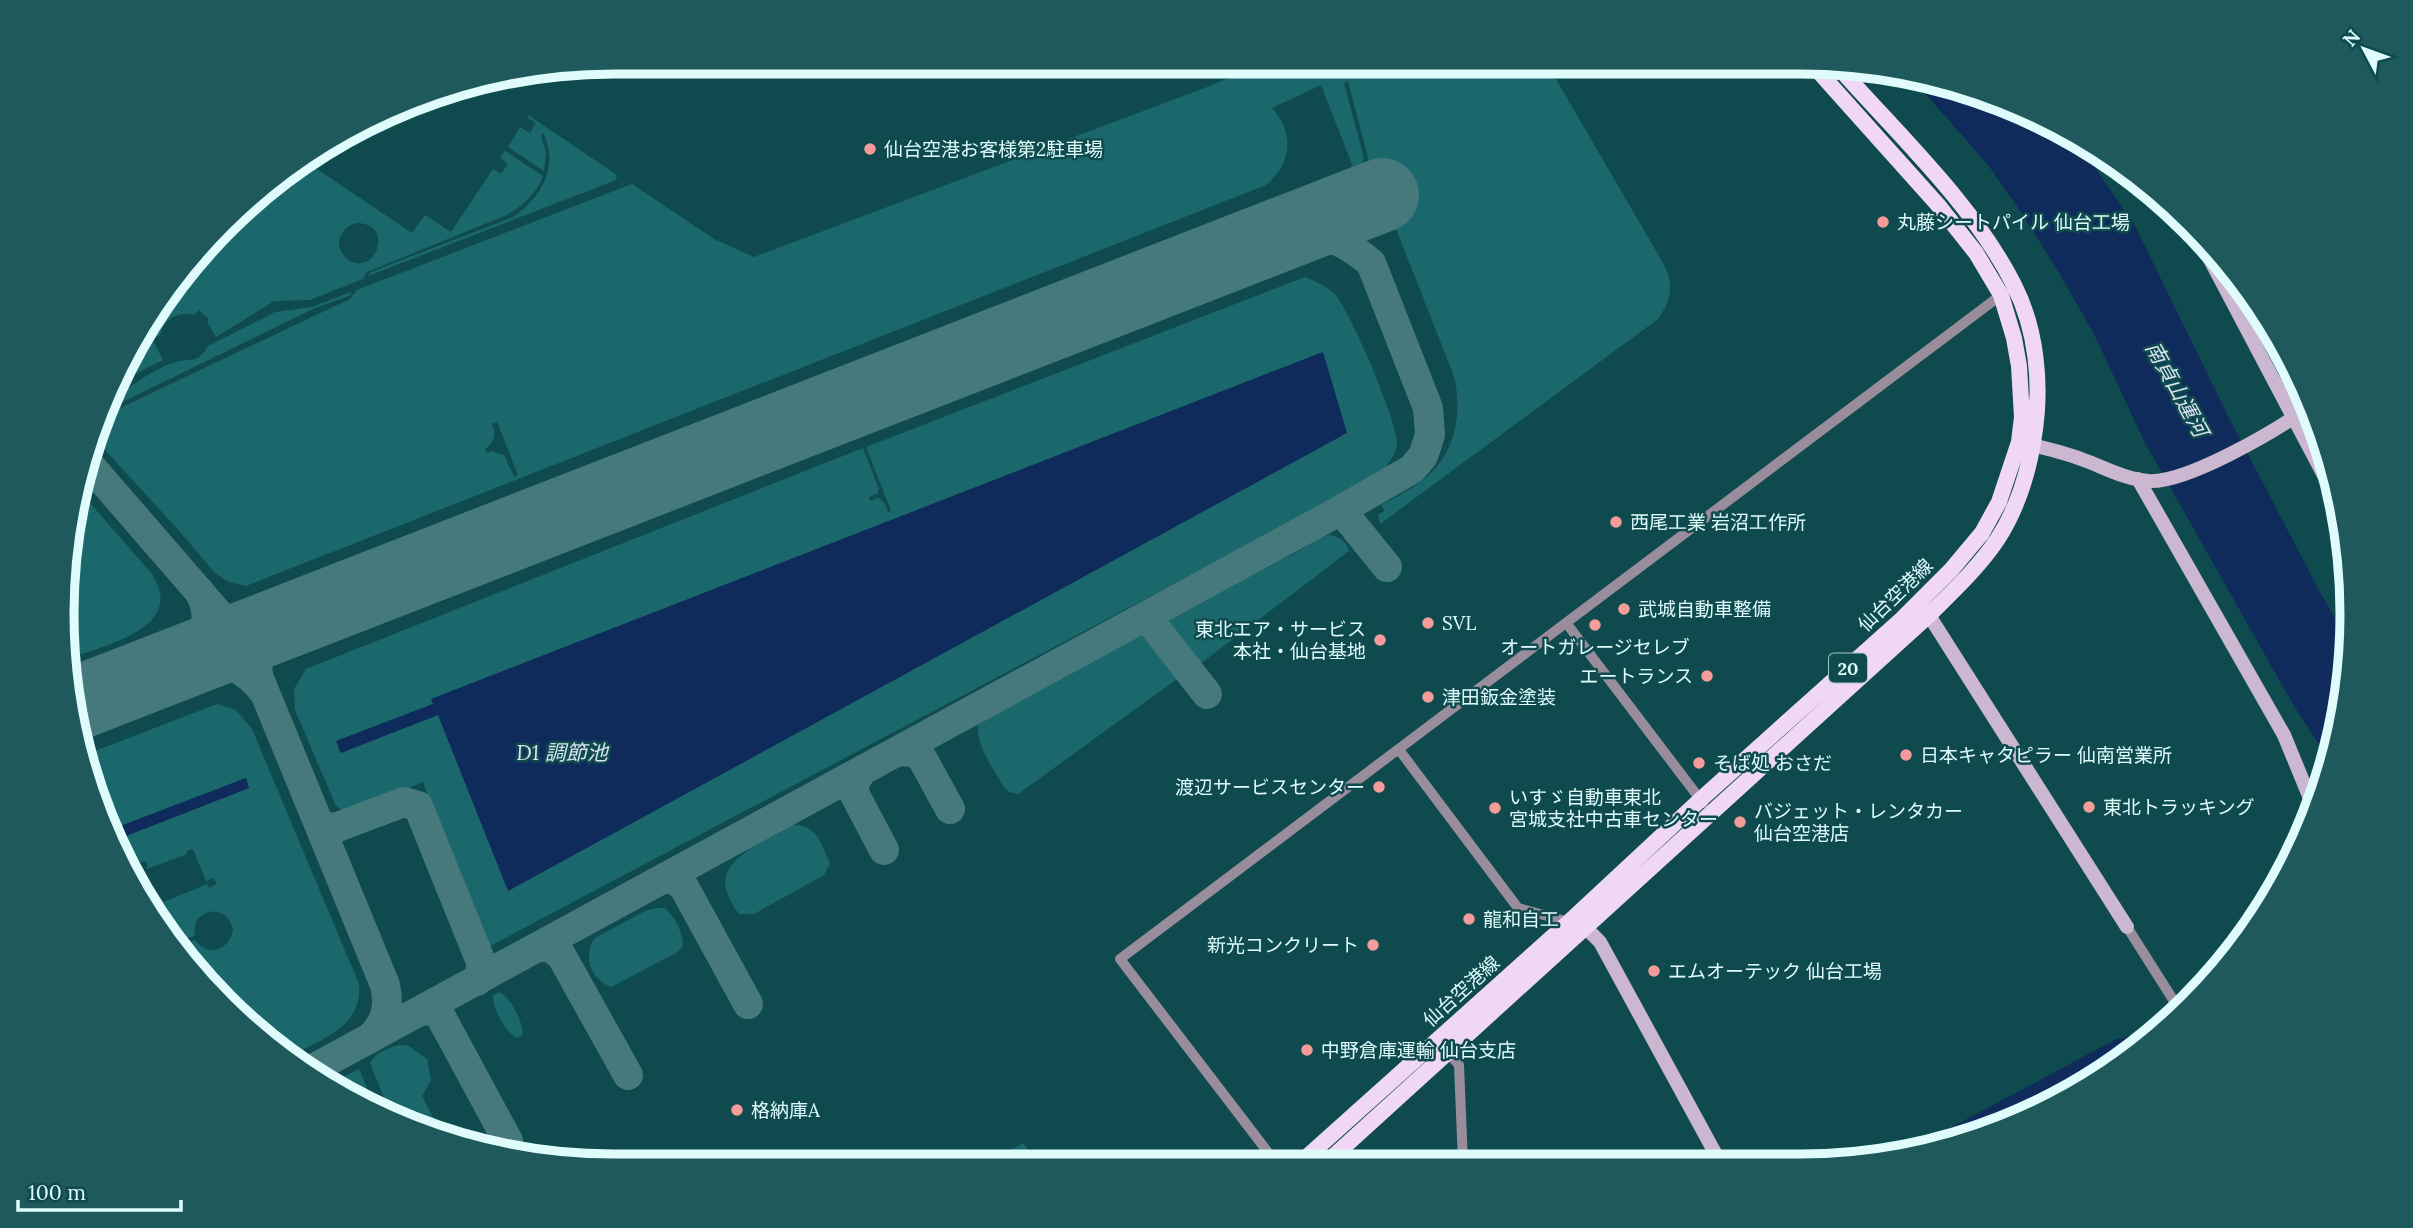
<svg xmlns="http://www.w3.org/2000/svg" width="2413" height="1228" font-family="Lora,'Noto Sans JP',serif">
<rect width="100%" height="100%" fill="#0f4b4e"/>
<path fill="#1b686c" fill-rule="evenodd" d="M 1265,62 L 1546,62 L 1663,263 C 1675,285 1671,300 1658,319 L 1380,524 L 1378,515 L 1385,511 L 1381,505 C 1395,497 1411,490 1423,480 C 1455,455 1463,414 1454,376 L 1368,158 L 1348,81 L 1344,83 L 1364,158 L 1361,164 L 1353,167 L 1321,85 L 1272,108 C 1295,134 1292,163 1266,185 L 246,586 L 227,581 L 214,572 L 183,535 L 93,437 L 99,418 L 350,299 L 357,290 L 632,184 L 714,239 L 754,257 L 1210,86 ZM 497,422 L 518,475 L 514,477 L 504,455 L 491,451 L 487,453 L 485,449 C 495,442 496,434 492,424 Z
M 528,115 L 617,175 L 616,180 L 368,276 L 371,272 L 513,217 C 541,199 560,164 543,133 L 541,135 L 546,153 L 544,171 L 508,147 L 520,127 L 530,133 L 536,123 L 527,117 Z
M 505,151 L 543,176 C 537,193 524,204 509,214 L 367,272 L 363,279 L 310,300 L 274,301 L 216,337 L 207,322 L 209,319 L 199,310 L 194,315 C 177,311 165,318 160,335 L 152,339 L 163,360 L 121,381 L 110,390 L 154,307 L 277,176 L 305,161 L 412,233 L 425,215 L 451,232 L 493,169 L 501,174 L 508,164 L 500,158 ZM 356,223 C 398,223 373,281 346,258 C 332,245 341,227 356,223 Z
M 1305,277 C 1315,281 1326,286 1334,293 C 1349,308 1398,423 1397,443 C 1396,454 1390,462 1382,471 L 1230,554 L 490,946 L 485,942 L 423,782 L 351,812 L 342,810 L 336,806 L 295,710 L 294,689 L 306,669 L 863,448 L 879,489 L 877,494 L 869,497 L 870,501 L 878,498 L 884,502 L 888,512 L 891,511 L 866,447 ZM 1323,352 L 509,891 L 438,715 L 340,752 L 337,741 L 433,704 L 432,699 Z
M 351,292 L 351,295 L 313,309 L 100,413 L 101,409 C 122,392 150,370 176,362 C 191,358 198,364 208,346 L 275,312 L 312,307 Z
M 77,488 L 151,573 C 189,628 103,646 67,659 L 72,506 Z
M 1330,535 C 1340,538 1346,540 1349,551 L 1200,664 C 1186,657 1165,632 1171,617 L 1297,552 L 1321,537 Z
M 1148,632 L 1155,635 L 1184,674 L 1018,794 L 1009,792 L 1004,787 C 994,769 971,740 980,719 L 1141,633 Z
M 217,704 L 236,710 L 252,729 L 359,984 C 362,1027 325,1037 293,1055 L 223,1005 L 180,945 L 195,940 C 209,958 230,950 233,929 C 228,910 209,905 196,921 L 194,936 L 178,942 L 169,929 L 159,904 L 207,884 L 209,888 L 217,884 L 214,878 L 206,881 L 193,849 L 187,851 L 187,854 L 147,869 L 147,862 L 127,862 L 127,870 L 118,858 L 113,841 L 249,788 L 246,778 L 110,830 L 87,754 Z
M 793,825 C 817,824 821,844 830,863 L 824,875 L 754,914 L 740,914 C 734,909 731,902 728,895 C 712,860 768,840 793,825 Z
M 657,908 L 665,908 C 675,917 683,932 683,946 L 676,953 L 611,987 C 591,979 582,957 595,938 L 647,910 Z
M 499,992 C 509,995 525,1024 522,1035 L 518,1038 C 507,1036 492,1007 493,996 Z
M 399,1045 L 409,1046 L 427,1059 L 431,1080 L 422,1096 L 443,1137 L 392,1118 L 370,1063 C 376,1053 387,1048 399,1045 Z
M 359,1069 L 377,1112 L 332,1082 Z
M 1023,1143 L 1039,1164 L 986,1164 Z"/>
<path fill="#0f2b5c" d="M 1908,74 L 1942,80 L 2043,118 L 2074,137 L 2135,226 L 2228,416 L 2321,594 L 2350,643 L 2331,763 L 2294,706 L 2144,441 L 2095,336 L 2058,271 L 2021,212 L 1988,165 Z
M 1323,352 L 1347,433 L 508,891 L 438,715 L 341,753 L 336,741 L 433,704 L 431,699 Z
M 246,778 L 249,788 L 113,841 L 110,830 Z"/>
<g fill="none" stroke-linecap="round" stroke-linejoin="round">
<path stroke="#0f2b5c" stroke-width="19" d="M 1933,1148 L 2120,1048 L 2140,1044"/>
<path stroke="#46797c" stroke-width="30" d="M 86,461 L 222,618 C 235,629 250,633 266,629
M 1341,510 L 1387,567
M 1146,616 L 1207,694
M 284,622 C 264,634 255,653 258,676 L 385,985 C 390,1007 386,1024 369,1039
M 180,663 C 214,654 243,665 264,692
M 180,663 C 206,648 214,617 199,591
M 900,751 L 914,752 L 922,758 L 950,809
M 861,772 L 853,785 L 855,795 L 884,850
M 318,821 L 325,827 L 335,828 L 404,802 L 418,806 L 481,962 L 481,973 L 477,981
M 663,879 L 674,879 L 684,887 L 748,1004
M 539,947 L 550,947 L 561,955 L 628,1075
M 423,1010 L 433,1011 L 441,1017 L 508,1141
M 313,1069 L 1341,510 L 1412,469 L 1423,456 L 1430,435 L 1428,408 L 1371,263 C 1349,244 1315,225 1285,233"/>
<path stroke="#46797c" stroke-width="74" d="M 72,705 L 1382,195"/>
<path stroke="#998d9c" stroke-width="10" d="M 1567,624 L 1703,803
M 1400,751 L 1518,908 L 1569,922
M 2127,927 L 2179,1009
M 1445,1049 L 1459,1065 L 1463,1163
M 1277,1164 L 1120,959 L 2005,292"/>
<path stroke="#cbb7cf" stroke-width="14" d="M 2195,231 L 2337,500
M 2024,443 C 2043,448 2063,452 2081,459 C 2104,467 2124,479 2148,481 C 2186,484 2277,430 2309,407
M 2138,479 L 2284,735 L 2314,808
M 1923,606 L 2127,927
M 1577,925 L 1586,928 L 1600,942 L 1720,1162"/>
<path stroke="#f0d7f6" stroke-width="16" d="M 1299,1164 L 1569,922 L 1700,800 L 1902,619 L 1951,570 L 1982,533 L 1999,502 L 2019,442 L 2022,417 L 2019,366 L 2014,338 L 2001,295 L 1976,253 L 1938,205 L 1810,62
M 1325,1164 L 1929,615 C 1953,591 1978,568 1997,540 C 2017,510 2029,471 2034,436 C 2042,386 2037,330 2014,285 C 1973,203 1894,131 1834,62"/>
</g>
<g fill="#f59b9a" stroke="#0f4b4e" stroke-width="2.5">
<circle cx="870" cy="149" r="7"/>
<circle cx="1883" cy="222" r="7"/>
<circle cx="1616" cy="522" r="7"/>
<circle cx="1624" cy="609" r="7"/>
<circle cx="1428" cy="623" r="7"/>
<circle cx="1595" cy="625" r="7"/>
<circle cx="1380" cy="640" r="7"/>
<circle cx="1707" cy="676" r="7"/>
<circle cx="1428" cy="697" r="7"/>
<circle cx="1906" cy="755" r="7"/>
<circle cx="1699" cy="763" r="7"/>
<circle cx="1379" cy="787" r="7"/>
<circle cx="2089" cy="807" r="7"/>
<circle cx="1495" cy="808" r="7"/>
<circle cx="1740" cy="822" r="7"/>
<circle cx="1469" cy="919" r="7"/>
<circle cx="1373" cy="945" r="7"/>
<circle cx="1654" cy="971" r="7"/>
<circle cx="1307" cy="1050" r="7"/>
<circle cx="737" cy="1110" r="7"/>
</g>
<g text-anchor="middle" dominant-baseline="central" stroke-width="5" stroke-linejoin="round" paint-order="stroke">
<rect fill="#0f4b4e" stroke="#a1c6c8" stroke-width="2" x="1829" y="653.5" width="38" height="29" rx="5"/>
<g font-size="18" font-weight="bold" fill="#dffbfc">
<text x="1848" y="668">20</text>
</g>
<g font-size="19" fill="#dffbfc" stroke="#0f4b4e" text-anchor="start">
<text x="884" y="149">仙台空港お客様第2駐車場</text>
<text x="1897" y="222">丸藤シートパイル 仙台工場</text>
<text x="1630" y="522">西尾工業 岩沼工作所</text>
<text x="1638" y="609">武城自動車整備</text>
<text x="1442" y="623">SVL</text>
<text x="1366" y="629" text-anchor="end">東北エア・サービス<tspan x="1366" dy="22">本社・仙台基地</tspan></text>
<text x="1595" y="647" text-anchor="middle">オートガレージセレブ</text>
<text x="1693" y="676" text-anchor="end">エートランス</text>
<text x="1442" y="697">津田鈑金塗装</text>
<text x="1920" y="755">日本キャタピラー 仙南営業所</text>
<text x="1713" y="763">そば処 おさだ</text>
<text x="1365" y="787" text-anchor="end">渡辺サービスセンター</text>
<text x="1509" y="797">いすゞ自動車東北<tspan x="1509" dy="22">宮城支社中古車センター</tspan></text>
<text x="2103" y="807">東北トラッキング</text>
<text x="1754" y="811">バジェット・レンタカー<tspan x="1754" dy="22">仙台空港店</tspan></text>
<text x="1483" y="919">龍和自工</text>
<text x="1359" y="945" text-anchor="end">新光コンクリート</text>
<text x="1668" y="971">エムオーテック 仙台工場</text>
<text x="1321" y="1050">中野倉庫運輸 仙台支店</text>
<text x="751" y="1110">格納庫A</text>
</g>
<g font-size="19" fill="#dffbfc" stroke="#0f4b4e">
<text transform="translate(1895 595) rotate(-44)">仙台空港線</text>
<text transform="translate(1461 991) rotate(-42)">仙台空港線</text>
</g>
<g font-size="21" font-style="italic" fill="#d9e3f3" stroke="#0f4b4e">
<text transform="translate(2177 389) rotate(61)">南貞山運河</text>
<text x="562" y="752">D1 調節池</text>
</g>
</g>
<path d="M0 0H2413V1228H0ZM614 74H1800A540 540 0 0 1 2340 614V614A540 540 0 0 1 1800 1154H614A540 540 0 0 1 74 614V614A540 540 0 0 1 614 74Z" fill="#20595c" fill-rule="evenodd"/>
<path fill="none" stroke="#dffbfc" stroke-width="9" d="M614 74H1800A540 540 0 0 1 2340 614V614A540 540 0 0 1 1800 1154H614A540 540 0 0 1 74 614V614A540 540 0 0 1 614 74Z"/>
<g transform="translate(2364 49) rotate(311)" stroke="#0f4b4e" stroke-width="5" paint-order="stroke">
<path d="M0-5L12 26L0 18L-12 26Z" fill="#dffbfc"/>
<text y="-10" font-size="19" font-weight="bold" text-anchor="middle" fill="#dffbfc">N</text>
</g>
<path d="M18 1200v10h163v-10" fill="none" stroke="#dffbfc" stroke-width="3.5"/>
<text x="28" y="1200" font-size="21" fill="#dffbfc" stroke="#0f4b4e" stroke-width="5" paint-order="stroke">100 m</text>
</svg>
